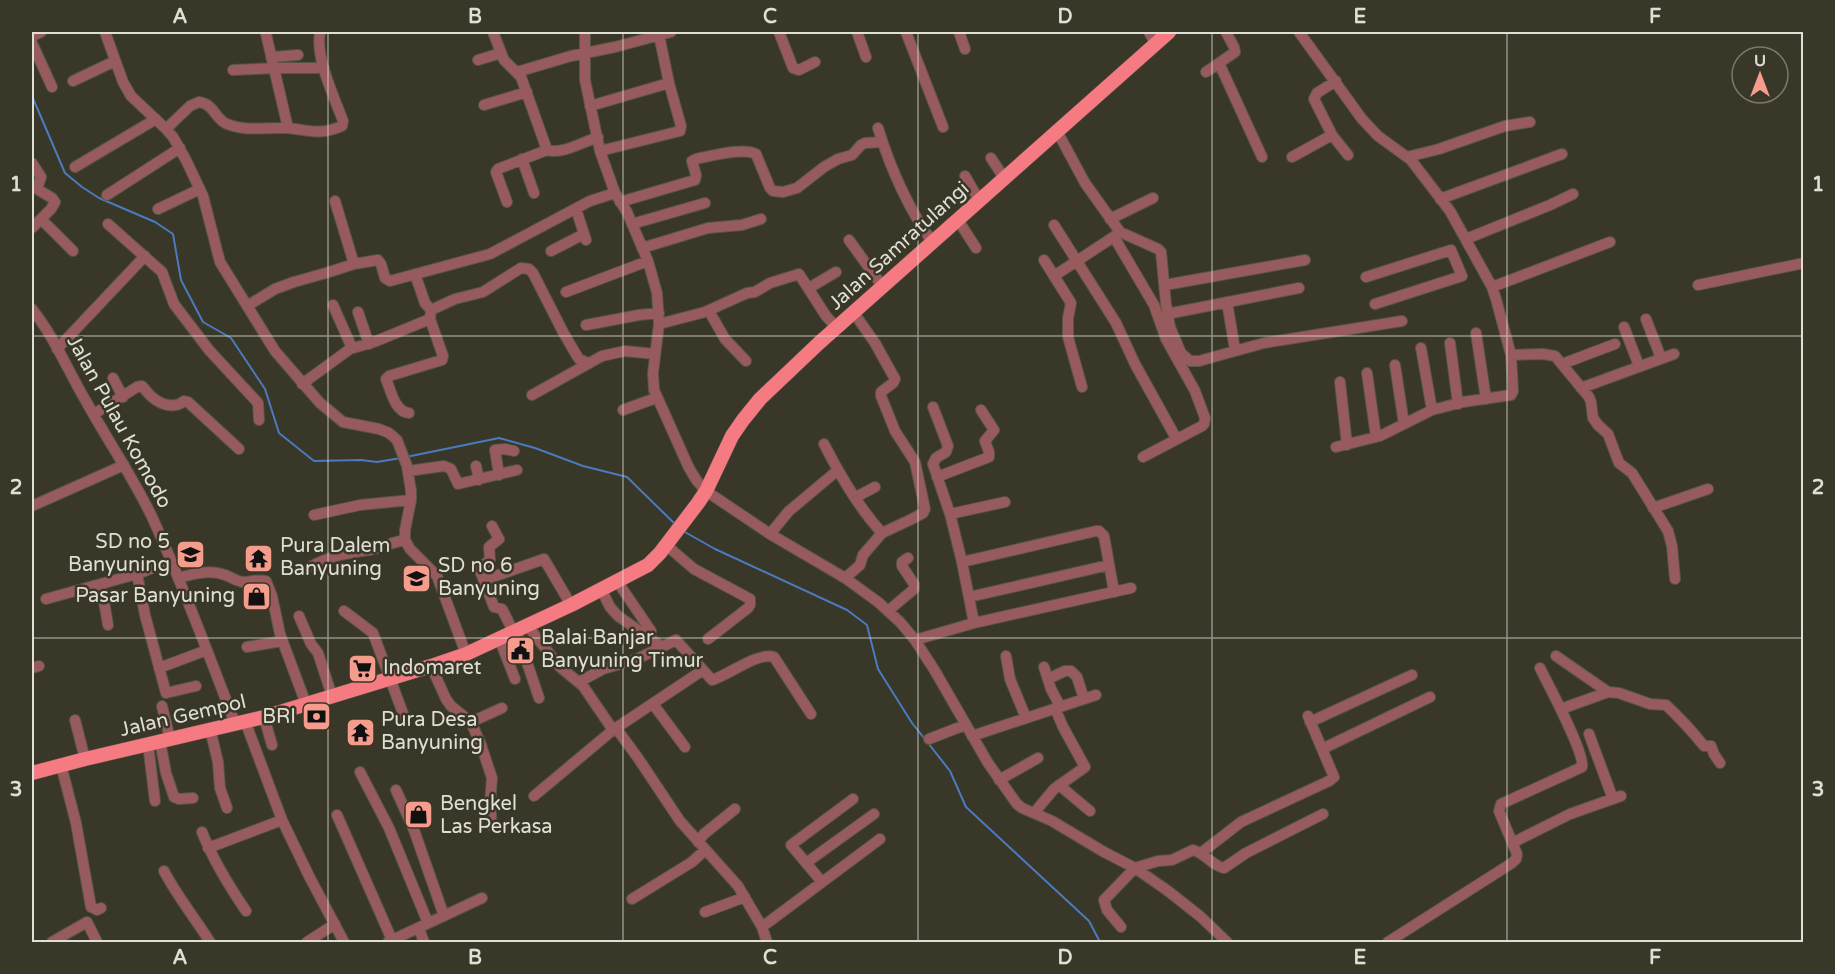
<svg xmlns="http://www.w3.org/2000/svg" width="1835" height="974" font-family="'Varela Round',sans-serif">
<rect width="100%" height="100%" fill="#393727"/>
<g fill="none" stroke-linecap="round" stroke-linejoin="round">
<path stroke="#4a7abf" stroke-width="2" d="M 32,96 L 65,173 L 82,187 L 99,198 L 155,222 L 173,234 L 181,280 L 203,322 L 231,338 L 265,389 L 279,433 L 314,461 L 361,460 L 377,462 L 401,458
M 406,457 L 499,438 L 535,448 L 583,466 L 627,477 L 676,525
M 683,531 L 715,549 L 847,610 L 867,625 L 878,669 L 912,723 L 924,738
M 928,743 L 950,771 L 966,807 L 1089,921 L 1100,942"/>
<defs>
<path id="minor" d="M 105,32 L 123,82 L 131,96 L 166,129 L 173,137 L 186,160 L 203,196 L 220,262 L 275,351 L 320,403 L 343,422 L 379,429 L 389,433 L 397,440 L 407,466 L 411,491 L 411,500 L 405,530 L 405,540 L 410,549 L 437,576 L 466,654
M 493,32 L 504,60 L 521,77 L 547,150
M 585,32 L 585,80 L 600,151 L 615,193 L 627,212 L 648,261 L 657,293 L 659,324 L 653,373 L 654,390 L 689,468 L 697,481 L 706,491 L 770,534 L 845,578 L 878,602 L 900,622 L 915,640 L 935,671 L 988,763 L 1017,804 L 1022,808 L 1052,821 L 1104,852 L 1135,868 L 1168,891 L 1201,917 L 1227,942
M 779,32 L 793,68 L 799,70 L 815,62
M 857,32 L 866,57
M 906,32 L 943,127
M 959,32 L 965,49
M 1149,32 L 1155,43
M 1299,32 L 1362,119 L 1378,136 L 1411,160 L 1450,211 L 1492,287 L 1496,299 L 1511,355 L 1543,354 L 1555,356 L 1589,397 L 1591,402 L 1593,418 L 1598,425 L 1608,434 L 1619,463 L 1632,473 L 1668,531 L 1672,546 L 1675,579
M 266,34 L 288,128
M 32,36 L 41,32
M 32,43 L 52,87
M 271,57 L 298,55
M 478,60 L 501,53
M 1219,63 L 1262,157
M 233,70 L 279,68 L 324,68
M 517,72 L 571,56 L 615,47 L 671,32
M 1206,72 L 1235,52 L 1234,47 L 1226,32
M 73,81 L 115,61
M 1336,81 L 1317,93 L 1314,99 L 1332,135 L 1348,155
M 484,105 L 527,92
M 590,106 L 669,83
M 878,128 C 891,170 907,207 933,243
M 166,129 L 190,106 L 199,102 C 214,104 215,119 227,124 C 247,132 267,127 287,128 C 309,130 319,136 342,126 L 343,121 C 334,96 315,58 320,32
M 1057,131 L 1085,183 L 1120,232 L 1158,249 L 1161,252 L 1166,304 L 1170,327 L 1181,353 L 1190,361 L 1199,361 L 1264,343 L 1402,321
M 600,151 L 680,131 L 681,126 L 669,83 L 659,35
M 1292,157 L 1332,135
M 1407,157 L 1439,149 L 1505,126 L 1530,122
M 991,158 L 1004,178
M 522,159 L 534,193
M 32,163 L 41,177 L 37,189 L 52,198 L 55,202 L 51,209 L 32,228
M 75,167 L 156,119
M 965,176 L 979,200
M 107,195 L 180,148
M 1440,199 L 1562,154
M 335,201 L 354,264
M 507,202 L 496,172 L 498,169 L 547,150 C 561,155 583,142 598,137
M 620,202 L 695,180 L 696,175 L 692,161 L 696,159 C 711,156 743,147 756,154 L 770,188 L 773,191 L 783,192 L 797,188 L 824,167 L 838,159 L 852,155 L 861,145 L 865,143 L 882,142
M 158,209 L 200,189
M 576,209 L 586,240
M 41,219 L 73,251
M 1110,219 L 1153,198
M 958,220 L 976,248
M 108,224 L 162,272 L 174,304 L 209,350 L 258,403 L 259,420
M 632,224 L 705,203
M 1054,225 L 1116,323 L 1135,364 L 1176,438
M 1114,237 L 1154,305 L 1166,339 L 1195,391 L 1205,418 L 1204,424 L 1202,426 L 1143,457
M 1466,239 L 1550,205 L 1573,194
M 849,240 L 883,287
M 642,248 L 708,228 L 742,225 L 761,219
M 551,251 L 584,234
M 1044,260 L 1071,303 L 1068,318 L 1068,337 L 1082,387
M 415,274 L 425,303 L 431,310
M 1054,276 L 1118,234
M 1366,277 L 1451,250 L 1462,276 L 1375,304
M 1165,285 L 1305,260
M 1698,285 L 1804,263
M 1492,287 L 1610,242
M 809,288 L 836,272
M 566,292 L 648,261
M 1227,302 L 1235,350
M 333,305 L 352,348
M 247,306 L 275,289 L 294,282 L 326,273 L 354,264 L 378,260 L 381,264 L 385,278 L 390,281 L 490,254 L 590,201 L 615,193
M 32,309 C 55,338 68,371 87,403 C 108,441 133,477 152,517 C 183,584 208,654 235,723
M 709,311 L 725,339 L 746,361
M 358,312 L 369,344
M 1167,314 L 1299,288
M 1646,319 L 1661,358
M 659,324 L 705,312 L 747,293 L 755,292 L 770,283 L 799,274 L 826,316 L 837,328
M 586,325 L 639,315 L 659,313
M 1624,327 L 1639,366
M 1476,333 L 1486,399
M 1450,343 L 1458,404
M 1421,348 L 1432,410
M 57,349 L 145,256
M 1562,364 L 1615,344
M 1395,365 L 1404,424
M 1367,373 L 1376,437
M 113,378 L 123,397
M 1340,382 L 1347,445
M 302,384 L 350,349 L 374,342 L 430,319
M 1581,388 L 1674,354
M 532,395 L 602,356 L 625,351 L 655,354
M 933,407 L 948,446 L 946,452 L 936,458 L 933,464 L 950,514 L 962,562 L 974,623
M 623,410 L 656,398
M 409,413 C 395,412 391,391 386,379 L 389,376 L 442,360 L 443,356 L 430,319 L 431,310 L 455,299 L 483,292 L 521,268 L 529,269 L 533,273 L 563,332 L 577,356 L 579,359 L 588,363
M 94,414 L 137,387 L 142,386 C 146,390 148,394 152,397 C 161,405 175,409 184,401 L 188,402 L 239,449
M 824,444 C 840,475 858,507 882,533
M 1336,447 L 1380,436 L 1432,410 L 1463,402 L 1511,395 L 1513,391 L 1511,355
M 476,466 L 479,480
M 408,471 L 444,466 L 451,469 L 458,484 L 517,470
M 499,475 L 495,450 L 505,449 L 514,451
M 937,477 L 989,457 L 989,452 L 985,441 L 994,430 L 981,410
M 856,497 L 875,487
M 32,506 L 124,465
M 1653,508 L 1708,489
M 950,514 L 1005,502
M 314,515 L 360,505 L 411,500
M 492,526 L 499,539 L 489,547 L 490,560 L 479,568 L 494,607 L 502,609 L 513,631
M 770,534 L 789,511 L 838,470
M 666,545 L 694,569 L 750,599 L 750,605 L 748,608 L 708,639
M 962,562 L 1096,531 L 1099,531 L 1104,536 L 1114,592
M 310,567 C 329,556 347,553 369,550 C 381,548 393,542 405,540
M 137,574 L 145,615 L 166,693 L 196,686
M 178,578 C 194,574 209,569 225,575 C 231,577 236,581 243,582 C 251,582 258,579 266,581 L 272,596 L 280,634 L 306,704
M 845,578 L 860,565 L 863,555 L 882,533 L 912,519 L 923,513 L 925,509 L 915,462 L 895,431 L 881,396 L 881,392 L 893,383 L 895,379 L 875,343 L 854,313
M 484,580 L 544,559 L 571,605
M 617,581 L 651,631
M 101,584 L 108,625
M 601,589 L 610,607 L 618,616 L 661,646
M 969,597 L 1109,565
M 46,599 L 137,574 L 171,561
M 344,611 L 373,633 L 404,716
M 888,611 L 914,589 L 914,584 L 902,566 L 902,562 L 908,558
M 299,616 L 311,644 L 318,653 L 332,696
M 527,625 L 560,667 L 583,686 L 613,730
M 516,630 L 539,698
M 499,638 L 515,679
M 915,640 L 974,623 L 1131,588
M 247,647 L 282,641
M 1006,656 L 1010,679 L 1026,718
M 1556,656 L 1608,692
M 431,666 L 446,699 L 451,706 L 471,722 L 481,745 L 492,778 L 490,804 L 492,826
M 1044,667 L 1051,689 L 1060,706
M 32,668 L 39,666
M 159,668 L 207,650
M 1048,679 L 1065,671 L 1071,671 L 1077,677 L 1084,699
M 579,682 L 603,669 L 637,659 L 676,640 L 712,680 C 729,675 757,652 774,657 L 811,714
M 653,704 L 685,747
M 162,706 L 170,739
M 1561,709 L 1608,692 L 1619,693 L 1650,704 L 1666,705 C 1680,718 1692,731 1704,746 L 1711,746 L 1714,754 L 1720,763
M 264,717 L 272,745
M 75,720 L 85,759
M 245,721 L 282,820 L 310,878 L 344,942
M 471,722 L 502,708
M 1310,722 L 1412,675
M 616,728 L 638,758 L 680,821 L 738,886 L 762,927 L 767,942
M 210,729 L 218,762 L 220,788 L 227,808
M 1589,734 L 1613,799
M 972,736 L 1096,695
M 929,739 L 965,725
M 160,741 L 166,773 L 174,797 L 179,799 L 193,798
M 148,744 L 155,801
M 1322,749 L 1430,697
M 61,765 L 76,823 L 91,907 L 97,910 L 101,908
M 360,772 L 389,828 L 428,923
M 999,780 L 1038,758
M 1059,785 L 1090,811
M 396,790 L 414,830 L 444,916
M 534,796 L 613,730 L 703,670
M 1034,813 L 1054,789 L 1085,767 L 1063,727 L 1055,708
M 337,815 L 392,940
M 202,832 C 213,860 229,886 246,911
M 698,842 L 704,834 L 735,809
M 1512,843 L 1570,814 L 1621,796
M 208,848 L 282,820
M 1201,853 L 1241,822 L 1329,781 L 1334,777 L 1308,716
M 806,863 L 874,814
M 164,871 C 177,896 195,918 210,942
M 822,882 L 791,845 L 853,799
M 632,899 L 692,862 L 705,850
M 705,912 L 745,897
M 762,927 L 880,839
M 1121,927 L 1107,910 L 1104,900 L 1135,868 L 1158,861 L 1172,860 L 1193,850 C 1205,853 1212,866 1224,868 L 1246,853 L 1323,814
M 419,929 L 424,942
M 52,942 L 87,922 L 97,942
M 307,942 L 335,924
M 388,942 L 482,898
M 1388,942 L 1512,863 L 1516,859 L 1517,854 L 1499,811 L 1501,804 L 1582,767 C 1585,753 1548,684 1540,668"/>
<path id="major" d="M 32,773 L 85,759 L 264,717 L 431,666 L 466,654 L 571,605 L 648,565 L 660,553 L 698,503 L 706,491 L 732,436 L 743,420 L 760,399 L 819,343 L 1169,32"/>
</defs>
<use href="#minor" stroke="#575546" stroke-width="12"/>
<use href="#major" stroke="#575546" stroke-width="15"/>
<use href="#minor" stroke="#985b5d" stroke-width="10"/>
<use href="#major" stroke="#f67a82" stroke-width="14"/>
</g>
<path fill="none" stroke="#e0dfd5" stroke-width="1.5" stroke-opacity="0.55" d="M 328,32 L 328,942M 623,32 L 623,942M 918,32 L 918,942M 1212,32 L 1212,942M 1507,32 L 1507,942M 32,336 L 1804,336M 32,638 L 1804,638"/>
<defs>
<symbol id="school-square" viewBox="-11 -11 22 22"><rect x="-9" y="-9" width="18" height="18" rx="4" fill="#f49d8d" stroke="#393727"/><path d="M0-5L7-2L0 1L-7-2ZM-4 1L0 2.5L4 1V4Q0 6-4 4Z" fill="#111"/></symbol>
<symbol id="temple-square" viewBox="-11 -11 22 22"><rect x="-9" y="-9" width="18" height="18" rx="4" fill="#f49d8d" stroke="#393727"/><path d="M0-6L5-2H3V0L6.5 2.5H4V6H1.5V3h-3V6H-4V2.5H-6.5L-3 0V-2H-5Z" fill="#111"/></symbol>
<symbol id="shop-square" viewBox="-11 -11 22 22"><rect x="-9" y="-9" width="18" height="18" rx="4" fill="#f49d8d" stroke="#393727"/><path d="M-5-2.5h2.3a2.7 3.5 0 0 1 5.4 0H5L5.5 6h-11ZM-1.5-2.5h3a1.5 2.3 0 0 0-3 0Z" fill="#111"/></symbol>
<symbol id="civic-square" viewBox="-11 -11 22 22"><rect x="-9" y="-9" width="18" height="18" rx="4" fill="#f49d8d" stroke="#393727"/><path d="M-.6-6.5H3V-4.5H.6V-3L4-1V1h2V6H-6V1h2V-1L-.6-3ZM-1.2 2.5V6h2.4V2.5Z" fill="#111"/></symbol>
<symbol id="supermarket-square" viewBox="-11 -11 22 22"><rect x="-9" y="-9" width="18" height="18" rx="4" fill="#f49d8d" stroke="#393727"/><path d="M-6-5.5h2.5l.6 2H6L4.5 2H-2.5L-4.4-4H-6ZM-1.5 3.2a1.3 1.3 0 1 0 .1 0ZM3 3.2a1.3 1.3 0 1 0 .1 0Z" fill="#111"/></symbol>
<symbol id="bank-square" viewBox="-11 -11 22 22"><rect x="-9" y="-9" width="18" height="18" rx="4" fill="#f49d8d" stroke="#393727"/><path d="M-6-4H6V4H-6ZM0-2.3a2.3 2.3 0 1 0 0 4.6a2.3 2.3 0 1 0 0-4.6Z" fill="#111"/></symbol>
</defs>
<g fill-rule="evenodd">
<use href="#school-square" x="174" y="538" width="33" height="33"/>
<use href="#temple-square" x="242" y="542" width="33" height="33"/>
<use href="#school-square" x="400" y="562" width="33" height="33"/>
<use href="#shop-square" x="240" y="580" width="33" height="33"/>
<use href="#civic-square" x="504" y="634" width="33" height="33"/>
<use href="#supermarket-square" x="346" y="652" width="33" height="33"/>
<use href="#bank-square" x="300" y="700" width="33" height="33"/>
<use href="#temple-square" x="344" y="716" width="33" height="33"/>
<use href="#shop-square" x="402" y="798" width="33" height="33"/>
</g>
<g text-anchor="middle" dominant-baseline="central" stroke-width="5" stroke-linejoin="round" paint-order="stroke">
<g font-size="20" fill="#e0dfd5" stroke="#393727">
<text transform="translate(899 246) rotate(-42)">Jalan Samratulangi</text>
<text transform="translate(119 422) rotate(61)">Jalan Pulau Komodo</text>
<text transform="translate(183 716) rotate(-13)">Jalan Gempol</text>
</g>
<g font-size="20" fill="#e0dfd5" stroke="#393727" text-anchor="start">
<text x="170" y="542" text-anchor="end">SD no 5<tspan x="170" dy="23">Banyuning</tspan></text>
<text x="280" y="546">Pura Dalem<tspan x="280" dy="23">Banyuning</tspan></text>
<text x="438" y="566">SD no 6<tspan x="438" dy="23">Banyuning</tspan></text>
<text x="235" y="596" text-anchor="end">Pasar Banyuning</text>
<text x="541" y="638">Balai Banjar<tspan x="541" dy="23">Banyuning Timur</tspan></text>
<text x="383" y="668">Indomaret</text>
<text x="296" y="717" text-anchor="end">BRI</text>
<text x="381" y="720">Pura Desa<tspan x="381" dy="23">Banyuning</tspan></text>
<text x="440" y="804">Bengkel<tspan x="440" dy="23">Las Perkasa</tspan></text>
</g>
</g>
<rect width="1835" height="974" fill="none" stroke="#393727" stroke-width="66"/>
<g transform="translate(1760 75)"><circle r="28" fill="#393727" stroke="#7c7a6d" stroke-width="1.5"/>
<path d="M0-4.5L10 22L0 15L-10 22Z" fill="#f49d8d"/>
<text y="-9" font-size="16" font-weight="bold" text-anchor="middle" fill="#e0dfd5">U</text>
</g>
<rect x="33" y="33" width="1769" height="908" fill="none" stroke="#e0dfd5" stroke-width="2"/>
<g font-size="20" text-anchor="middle" font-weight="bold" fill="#e0dfd5">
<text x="180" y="23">A</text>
<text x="475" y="23">B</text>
<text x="770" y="23">C</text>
<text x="1065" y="23">D</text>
<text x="1360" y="23">E</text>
<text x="1655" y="23">F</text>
<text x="16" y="191">1</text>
<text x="1818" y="191">1</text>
<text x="16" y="494">2</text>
<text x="1818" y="494">2</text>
<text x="16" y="796">3</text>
<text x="1818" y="796">3</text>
<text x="180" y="964">A</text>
<text x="475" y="964">B</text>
<text x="770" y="964">C</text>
<text x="1065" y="964">D</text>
<text x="1360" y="964">E</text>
<text x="1655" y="964">F</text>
</g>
</svg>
